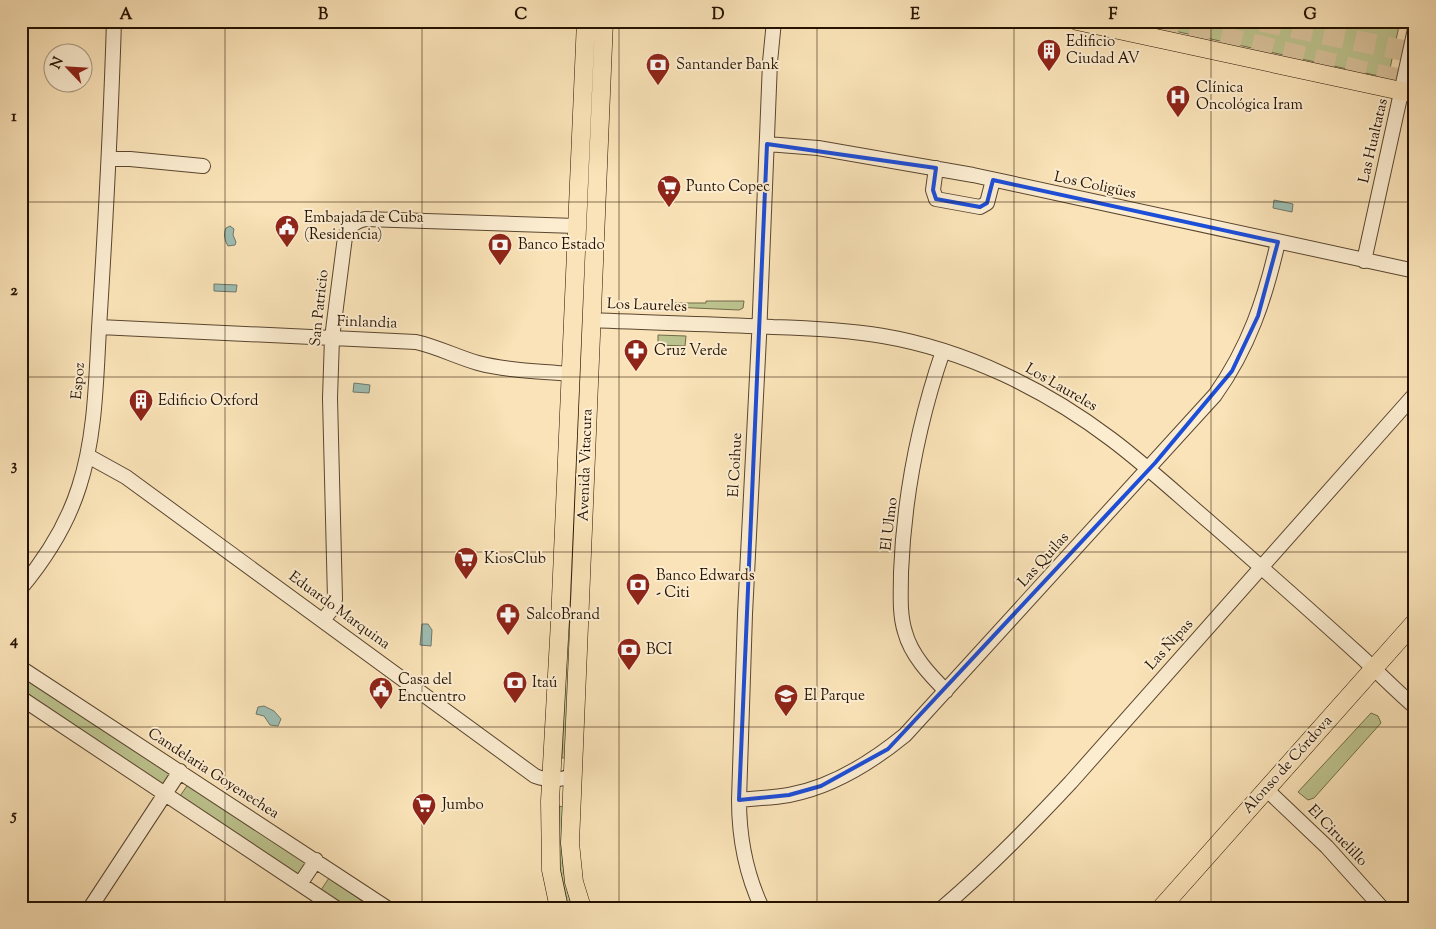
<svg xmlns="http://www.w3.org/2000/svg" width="1436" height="929" font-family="'Sorts Mill Goudy',serif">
<rect width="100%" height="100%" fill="#fae3b8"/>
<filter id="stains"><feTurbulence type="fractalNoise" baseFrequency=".004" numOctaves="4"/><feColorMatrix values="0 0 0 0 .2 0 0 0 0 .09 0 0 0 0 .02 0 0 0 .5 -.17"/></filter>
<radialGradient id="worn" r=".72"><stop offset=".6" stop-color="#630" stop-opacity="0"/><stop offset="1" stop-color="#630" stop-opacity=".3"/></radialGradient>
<path fill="#bdc48f" stroke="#716b48" d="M 1129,21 L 1400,21 L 1388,78 Z
M 706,301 L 744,301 L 743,308 L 739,310 L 672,307 L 669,306 L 668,303 L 706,303 Z
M 658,335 L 686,336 L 685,346 L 658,345 Z
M 580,345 L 585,346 L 566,758 L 562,758 Z
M 21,672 L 172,774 L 163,787 L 21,691 Z
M 1371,713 L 1378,716 L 1381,723 L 1314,798 L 1308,800 L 1298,792 Z
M 189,783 L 315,868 L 307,881 L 180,796 Z
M 559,806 L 563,807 C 561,841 560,875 573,908 L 569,908 L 568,905 L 560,868 Z
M 329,878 L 372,908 L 346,908 L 321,890 Z"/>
<path fill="#9ebeb3" stroke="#6e796c" d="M 1274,200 L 1293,204 L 1292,212 L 1273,208 Z
M 230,226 L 234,229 L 233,235 L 236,242 L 235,245 L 228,246 C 225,241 223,234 226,228 Z
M 214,284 L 237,285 L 236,292 L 214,291 Z
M 354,383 L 370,385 L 369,393 L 353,392 Z
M 422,624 L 428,624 L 432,630 L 431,646 L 420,645 Z
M 264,706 L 274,711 L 281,719 L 278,726 L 270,725 L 264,716 L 256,714 L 258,707 Z"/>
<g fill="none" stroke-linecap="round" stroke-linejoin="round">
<path stroke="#dac49d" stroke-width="21" stroke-dasharray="21 11" stroke-linecap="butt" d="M 1159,21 L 1370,73 L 1415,82
M 1261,21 L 1415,53"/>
<defs>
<path id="minor" d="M 767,144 L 818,148 L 973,175 L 1415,271
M 109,159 L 130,159 L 203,166
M 936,168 L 933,190 L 936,199 L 980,207 L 987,203 L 993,180
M 1364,261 L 1415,29
M 592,320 C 653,323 713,324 773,327 C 810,328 847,330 883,336 C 965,350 1045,389 1111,439 C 1147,466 1179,496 1213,525 C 1261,567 1309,609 1356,652 C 1376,670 1394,689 1415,707
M 99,327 L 416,342 C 438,347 457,357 478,363 C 508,371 540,371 570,374
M 943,351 C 919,421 904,498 901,572 C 901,592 899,613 905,632 C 911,655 930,675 946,691
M 88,456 L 126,477 L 535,776 C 549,781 560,781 573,775
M 21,588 C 46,558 67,525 79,487 C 97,432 96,370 100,312 C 106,215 111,118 114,21
M 323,620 L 332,609 L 335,599 L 330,398 L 332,338 L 345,237 C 349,226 354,222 365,219 L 576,226
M 21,668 L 387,908
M 21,698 L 336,908
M 1266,789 L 1327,847 L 1382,908
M 739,800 C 755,798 772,798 789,795 C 832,787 872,762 905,735 L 1215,395 C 1249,347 1265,299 1278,242
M 300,884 L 316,860
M 90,908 L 180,771
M 762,908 C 746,874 739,836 739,800 L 745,614 L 759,337 L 770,62 L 774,21
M 942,908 C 988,869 1030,826 1071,782 L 1415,394"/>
<path id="major" d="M 1077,21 L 1415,94
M 559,908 L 551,870 L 550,801 L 560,621 L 586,21
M 582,908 L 574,882 L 570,843 L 604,21
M 1161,908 L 1415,622"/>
</defs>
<use href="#minor" stroke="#5a462f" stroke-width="16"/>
<use href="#major" stroke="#251201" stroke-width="19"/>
<use href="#minor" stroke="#fcedd1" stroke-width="14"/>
<use href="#major" stroke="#fae3b8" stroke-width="18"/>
</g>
<path fill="none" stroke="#1d4ed8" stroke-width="4" stroke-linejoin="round" d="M 767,144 L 936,168 L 933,190 L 936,199 L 980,207 L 987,203 L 993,180 L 1278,242 L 1258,316 L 1232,371 L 1155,463 L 888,749 L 821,786 L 789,795 L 739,800 Z"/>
<path fill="none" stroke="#251201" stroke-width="1" stroke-opacity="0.55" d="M 225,21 L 225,908M 422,21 L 422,908M 619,21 L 619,908M 817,21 L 817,908M 1014,21 L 1014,908M 1211,21 L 1211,908M 21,202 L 1415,202M 21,377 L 1415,377M 21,552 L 1415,552M 21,727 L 1415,727"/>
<defs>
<symbol id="building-pin" viewBox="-11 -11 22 30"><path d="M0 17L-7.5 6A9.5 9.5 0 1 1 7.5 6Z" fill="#8f2418" stroke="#fcedd1"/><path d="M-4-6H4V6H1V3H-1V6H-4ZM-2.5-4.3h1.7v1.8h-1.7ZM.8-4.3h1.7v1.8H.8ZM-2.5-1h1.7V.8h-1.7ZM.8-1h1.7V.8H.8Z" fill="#fff"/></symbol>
<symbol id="bank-pin" viewBox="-11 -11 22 30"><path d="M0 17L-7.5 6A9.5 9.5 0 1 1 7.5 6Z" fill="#8f2418" stroke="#fcedd1"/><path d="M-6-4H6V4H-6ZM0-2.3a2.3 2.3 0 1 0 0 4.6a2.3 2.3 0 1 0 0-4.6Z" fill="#fff"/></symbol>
<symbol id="hospital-pin" viewBox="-11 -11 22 30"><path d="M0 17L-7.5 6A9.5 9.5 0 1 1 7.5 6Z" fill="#8f2418" stroke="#fcedd1"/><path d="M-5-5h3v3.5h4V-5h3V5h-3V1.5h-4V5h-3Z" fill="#fff"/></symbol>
<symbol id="supermarket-pin" viewBox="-11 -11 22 30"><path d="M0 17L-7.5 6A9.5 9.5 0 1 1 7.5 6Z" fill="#8f2418" stroke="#fcedd1"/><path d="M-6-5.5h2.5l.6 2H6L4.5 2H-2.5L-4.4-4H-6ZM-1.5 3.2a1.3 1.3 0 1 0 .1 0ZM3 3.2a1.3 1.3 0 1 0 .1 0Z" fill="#fff"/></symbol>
<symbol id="civic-pin" viewBox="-11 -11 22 30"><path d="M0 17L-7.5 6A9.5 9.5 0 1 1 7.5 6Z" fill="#8f2418" stroke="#fcedd1"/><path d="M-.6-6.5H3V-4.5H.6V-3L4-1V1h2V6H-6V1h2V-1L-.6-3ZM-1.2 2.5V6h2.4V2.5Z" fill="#fff"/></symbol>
<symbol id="pharmacy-pin" viewBox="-11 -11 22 30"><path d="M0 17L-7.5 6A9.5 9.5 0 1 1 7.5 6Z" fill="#8f2418" stroke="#fcedd1"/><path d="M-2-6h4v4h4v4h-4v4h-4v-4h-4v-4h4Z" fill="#fff"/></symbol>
<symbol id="school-pin" viewBox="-11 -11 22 30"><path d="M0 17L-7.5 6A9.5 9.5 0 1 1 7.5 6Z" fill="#8f2418" stroke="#fcedd1"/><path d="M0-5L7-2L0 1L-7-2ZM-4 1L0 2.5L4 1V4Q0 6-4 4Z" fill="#fff"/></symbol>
</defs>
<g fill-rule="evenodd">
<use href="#building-pin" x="1035" y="37" width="28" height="38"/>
<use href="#bank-pin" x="644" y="51" width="28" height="38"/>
<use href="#hospital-pin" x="1164" y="83" width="28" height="38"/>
<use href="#supermarket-pin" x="655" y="173" width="28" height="38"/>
<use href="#civic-pin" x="273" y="213" width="28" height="38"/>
<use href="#bank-pin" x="486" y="231" width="28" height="38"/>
<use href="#pharmacy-pin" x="622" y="337" width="28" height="38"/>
<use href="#building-pin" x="127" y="387" width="28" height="38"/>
<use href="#supermarket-pin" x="452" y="545" width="28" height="38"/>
<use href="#bank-pin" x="624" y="571" width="28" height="38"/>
<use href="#pharmacy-pin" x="494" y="601" width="28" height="38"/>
<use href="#bank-pin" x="615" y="636" width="28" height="38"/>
<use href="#bank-pin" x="501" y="669" width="28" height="38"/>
<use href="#civic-pin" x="367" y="675" width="28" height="38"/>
<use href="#school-pin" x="772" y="682" width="28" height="38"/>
<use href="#supermarket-pin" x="410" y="791" width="28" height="38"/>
</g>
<g text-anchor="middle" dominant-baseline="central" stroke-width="4" stroke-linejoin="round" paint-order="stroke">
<g font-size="15" fill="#251201" stroke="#fcedd1" text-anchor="start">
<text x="1066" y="42">Edificio<tspan x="1066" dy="17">Ciudad AV</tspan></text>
<text x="676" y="65">Santander Bank</text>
<text x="1196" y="88">Clínica<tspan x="1196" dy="17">Oncológica Iram</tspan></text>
<text x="686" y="187">Punto Copec</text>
<text x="304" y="218">Embajada de Cuba<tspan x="304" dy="17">(Residencia)</tspan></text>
<text x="518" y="245">Banco Estado</text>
<text x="654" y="351">Cruz Verde</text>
<text x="158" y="401">Edificio Oxford</text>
<text x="484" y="559">KiosClub</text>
<text x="656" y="576">Banco Edwards<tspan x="656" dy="17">- Citi</tspan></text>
<text x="526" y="615">SalcoBrand</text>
<text x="646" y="650">BCI</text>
<text x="398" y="680">Casa del<tspan x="398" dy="17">Encuentro</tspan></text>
<text x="532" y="683">Itaú</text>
<text x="804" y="696">El Parque</text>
<text x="442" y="805">Jumbo</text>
</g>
<g font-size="15" fill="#251201" stroke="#fcedd1">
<text transform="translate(1374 141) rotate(-77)">Las Hualtatas</text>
<text transform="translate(1095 186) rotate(12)">Los Coligües</text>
<text transform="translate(647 306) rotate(2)">Los Laureles</text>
<text transform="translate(320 308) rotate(-84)">San Patricio</text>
<text transform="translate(367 323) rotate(2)">Finlandia</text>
<text transform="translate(79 381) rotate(-85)">Espoz</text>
<text transform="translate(1061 388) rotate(30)">Los Laureles</text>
<text transform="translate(586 465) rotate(-88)">Avenida Vitacura</text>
<text transform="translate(736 465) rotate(-87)">El Coihue</text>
<text transform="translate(890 524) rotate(-83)">El Ulmo</text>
<text transform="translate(1044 560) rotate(-48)">Las Quilas</text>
<text transform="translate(339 611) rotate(36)">Eduardo Marquina</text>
<text transform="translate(1170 645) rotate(-48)">Las Ñipas</text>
<text transform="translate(1288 765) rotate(-48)">Alonso de Córdova</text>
<text transform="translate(213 774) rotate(33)">Candelaria Goyenechea</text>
<text transform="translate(1337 836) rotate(46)">El Ciruelillo</text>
</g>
</g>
<rect width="1436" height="929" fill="none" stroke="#fae3b8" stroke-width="55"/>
<g transform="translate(68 68) rotate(295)"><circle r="24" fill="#fcedd1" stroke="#a6957e"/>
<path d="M0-4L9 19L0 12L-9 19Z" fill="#8f2418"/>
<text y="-8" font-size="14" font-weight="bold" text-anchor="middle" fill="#251201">N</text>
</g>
<rect x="28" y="28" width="1380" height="874" fill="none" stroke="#251201" stroke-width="2"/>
<g font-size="16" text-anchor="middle" font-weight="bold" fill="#251201">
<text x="126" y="19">A</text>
<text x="323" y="19">B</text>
<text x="521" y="19">C</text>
<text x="718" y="19">D</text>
<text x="915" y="19">E</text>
<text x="1113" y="19">F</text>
<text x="1310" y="19">G</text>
<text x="14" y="121">1</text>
<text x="14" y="295">2</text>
<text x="14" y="470">3</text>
<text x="14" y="645">4</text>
<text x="14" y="820">5</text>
</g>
<rect width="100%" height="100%" filter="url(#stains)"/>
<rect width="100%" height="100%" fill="url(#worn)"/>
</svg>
